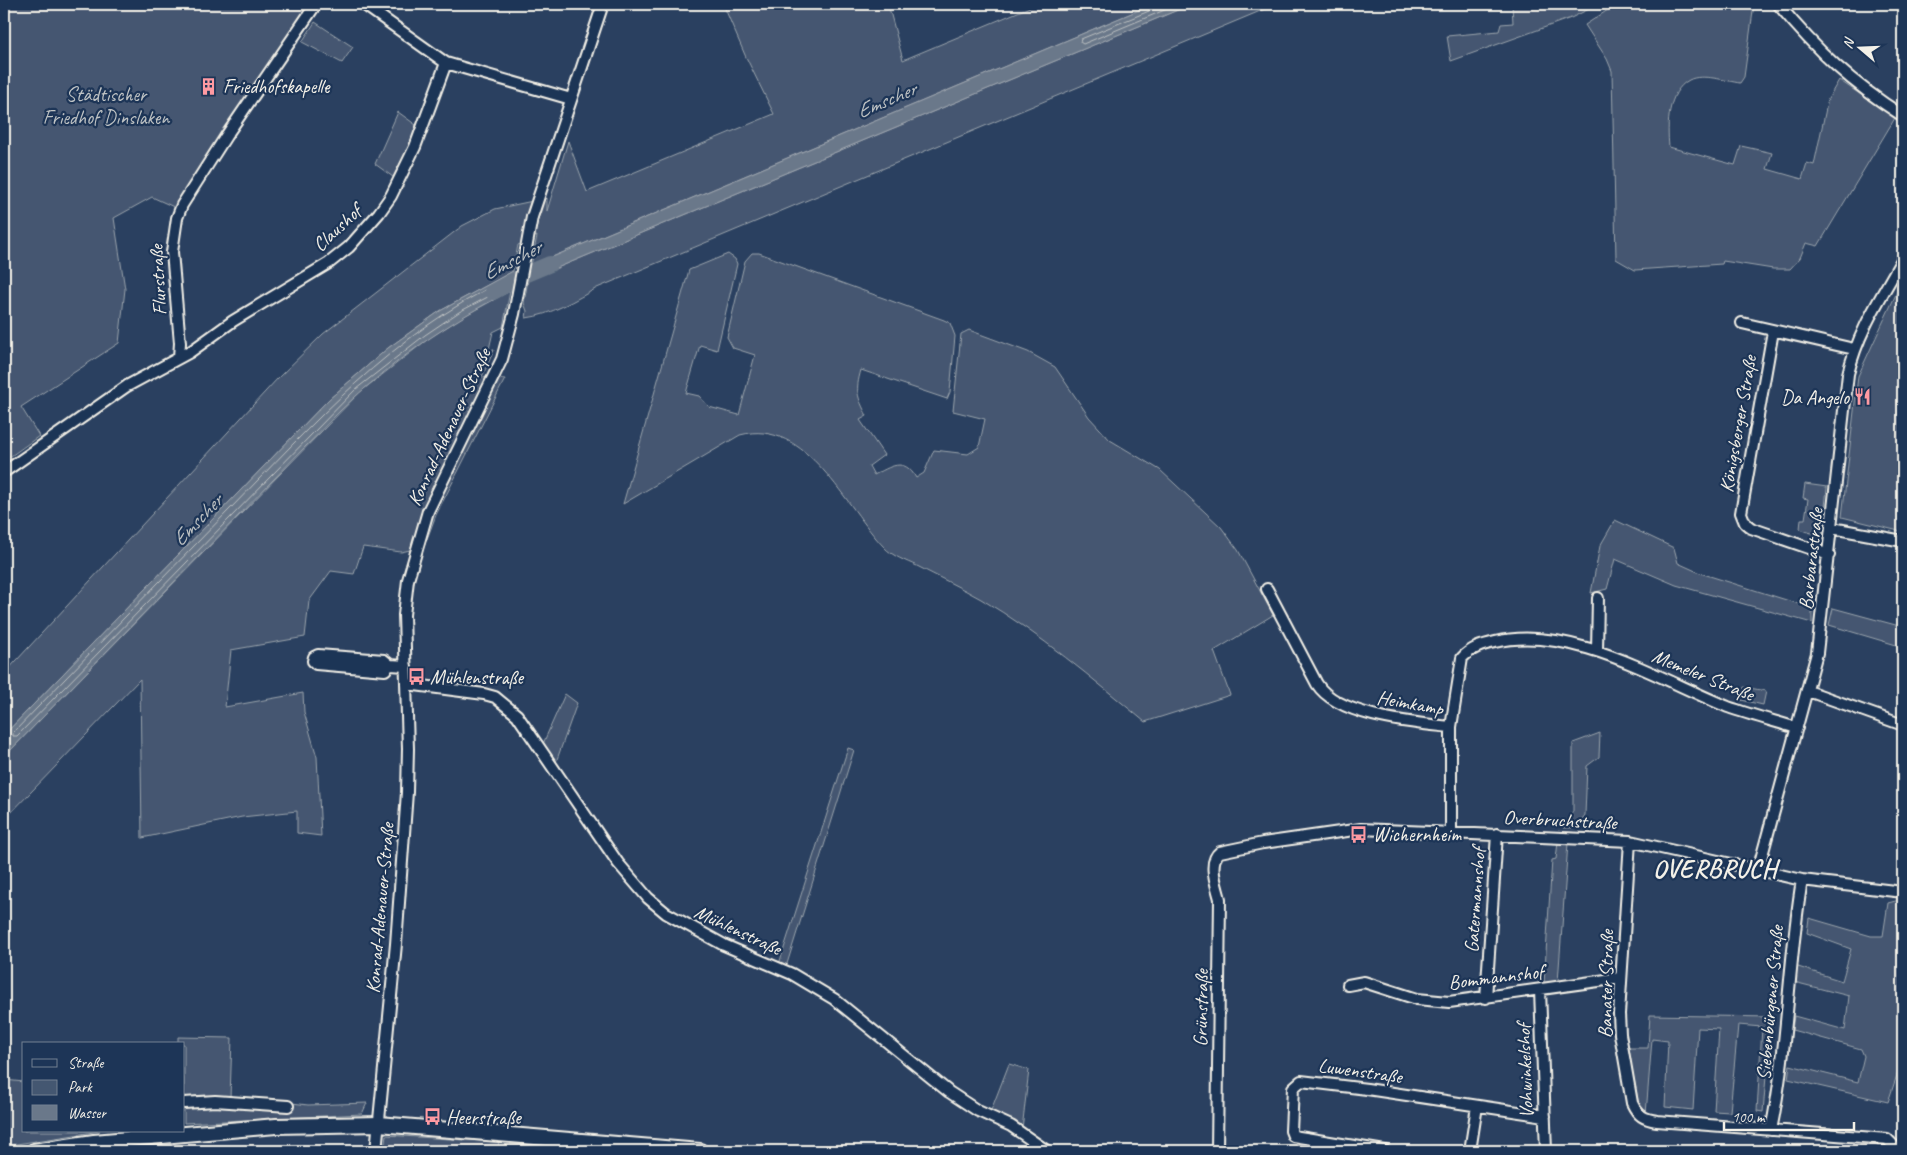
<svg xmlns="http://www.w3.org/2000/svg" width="1907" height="1155" font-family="Caveat,sans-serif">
<rect width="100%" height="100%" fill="#2a4060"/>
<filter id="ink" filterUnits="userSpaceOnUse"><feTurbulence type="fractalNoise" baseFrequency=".02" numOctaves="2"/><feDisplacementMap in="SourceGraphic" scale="10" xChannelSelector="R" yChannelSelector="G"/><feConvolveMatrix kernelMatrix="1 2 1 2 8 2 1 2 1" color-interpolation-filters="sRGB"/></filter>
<g filter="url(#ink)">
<path fill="#445771" stroke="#9ca4ac" d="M 4,4 L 313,4 L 174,207 L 152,197 L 114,218 L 125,289 L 119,343 L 21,407 L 39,436 L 4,461 Z
M 723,4 L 888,4 L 903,60 L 1037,4 L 1153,4 L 531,266 L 537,236 L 518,245 L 513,271 L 440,311 L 388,348 L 328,400 L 4,735 L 4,674 L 278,378 L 323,334 L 462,226 L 495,209 L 547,198 L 547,211 L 568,141 L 587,192 L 774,114 L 745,55 Z
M 1192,4 L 1277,4 L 597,288 C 575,300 551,315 526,318 L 527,311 L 524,303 L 528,280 Z
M 1512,4 L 1599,4 L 1571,18 L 1451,61 L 1447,36 L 1499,31 L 1501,24 L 1513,23 Z
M 1617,4 L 1754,4 L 1744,77 L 1740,83 C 1726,81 1702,73 1689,80 C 1667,92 1667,126 1669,147 L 1735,165 L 1741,146 L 1768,152 L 1772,153 L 1767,169 L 1802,179 L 1807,163 L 1814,165 L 1828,99 L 1839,80 L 1895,118 L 1818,246 L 1806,243 L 1800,258 L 1790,269 L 1773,269 L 1723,261 L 1722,264 L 1635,270 L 1616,259 L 1612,71 L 1607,59 L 1585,25 Z
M 315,22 L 353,47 L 342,63 L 302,42 Z
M 398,112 L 416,125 L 410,145 L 393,177 L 375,164 Z
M 752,253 L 759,253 L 944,320 L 950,323 L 955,336 L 950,392 L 947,399 L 861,370 C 855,391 857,396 867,416 L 860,420 L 884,455 L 869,466 L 874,475 C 890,467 904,456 916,478 L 924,473 L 934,450 L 968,454 L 979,447 L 985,419 L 953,411 L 961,334 L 969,330 L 1028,352 L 1055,367 L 1089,417 L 1110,440 L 1160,470 L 1221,527 L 1238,550 L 1273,615 L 1214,651 L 1230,695 L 1145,722 C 1093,679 1040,634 981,599 C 960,587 938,577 917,566 C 906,561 892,556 884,547 C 846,508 807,417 740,435 L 623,504 L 689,270 L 728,254 L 735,259 L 737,264 L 717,350 L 700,345 L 686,393 L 699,396 L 709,407 L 739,415 L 755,355 L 733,348 L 727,337 L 745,261 Z
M 1903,279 L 1903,532 L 1842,517 L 1858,376 Z
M 510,291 L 503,327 L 493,332 L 489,349 L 494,350 L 482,377 L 505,379 L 436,515 L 424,547 L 401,552 L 363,547 L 354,574 L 331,571 L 309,601 L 305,637 L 231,650 L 225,707 L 303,693 L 304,712 L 317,757 L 321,836 L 297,833 L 297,811 L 242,817 L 142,838 L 140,679 L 4,820 L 4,757 L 360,392 L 428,339 L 462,317 Z
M 1805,484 L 1827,487 L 1822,537 L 1800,529 L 1801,519 L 1805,519 L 1808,499 L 1803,498 Z
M 1615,520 L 1674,548 L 1678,563 L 1700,573 L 1812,608 L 1812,623 L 1676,585 L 1615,559 L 1607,589 L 1591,593 L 1600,546 Z
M 1833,608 L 1903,627 L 1903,647 L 1829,625 Z
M 1744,687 L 1766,691 L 1763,705 L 1741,700 Z
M 565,694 L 577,703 L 555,765 L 542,746 Z
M 1600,733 L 1599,757 L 1587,766 L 1585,815 L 1576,828 L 1563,828 L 1573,811 L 1573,743 Z
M 848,748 L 854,750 L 786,967 L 779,964 Z
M 1558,842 L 1568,843 L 1558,982 L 1544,984 L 1552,860 L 1556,859 Z
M 1903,899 L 1903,1057 L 1888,1102 L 1788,1079 L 1790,1065 L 1858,1082 L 1864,1056 L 1861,1049 L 1792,1030 L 1794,1016 L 1845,1030 L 1849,996 L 1794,982 L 1795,966 L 1842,981 L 1851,949 L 1807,933 L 1809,918 L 1871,936 L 1883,936 L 1888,903 Z
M 1650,1015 L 1771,1017 L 1763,1112 L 1757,1111 L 1762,1027 L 1738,1025 L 1730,1112 L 1714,1111 L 1719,1029 L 1698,1028 L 1693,1110 L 1665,1107 L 1668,1041 L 1652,1039 L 1646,1114 L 1639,1105 L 1628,1048 L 1648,1048 Z
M 178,1037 L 232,1038 L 230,1098 L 184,1099 L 184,1044 L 178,1044 Z
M 1009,1064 L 1029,1070 L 1022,1129 L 990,1113 Z
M 4,1080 L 24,1082 L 24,1131 L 100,1131 L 4,1146 Z
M 292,1103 L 308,1105 L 367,1103 L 362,1114 L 184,1123 L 184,1105 L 204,1104 L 289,1111 Z
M 386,1135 L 498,1142 L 499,1142 L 497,1151 L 384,1151 Z"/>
<path fill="#6a788a" stroke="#a1a8b0" d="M 1153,4 L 1192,4 L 528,280 L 531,266 Z
M 513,271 L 510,291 C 447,323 391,362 340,411 L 4,757 L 4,735 L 328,400 L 388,348 L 440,311 Z"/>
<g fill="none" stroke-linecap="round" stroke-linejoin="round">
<path stroke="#bdc1c2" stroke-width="1" d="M 1152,4 L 1149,11 L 1081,39 L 1080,42 L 1083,44 L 1179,4
M 503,281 L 506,283 L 505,288 L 459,312 L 425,335 L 356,389 L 17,736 L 13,736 L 13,733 C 85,658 157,584 229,510 C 312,425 393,333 503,281 Z"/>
<path stroke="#6a788a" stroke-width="16" d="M 493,292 L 526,274 L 550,264"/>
<defs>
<path id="minor" d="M 363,4 L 446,63 L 571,99
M 1778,4 C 1818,52 1850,82 1903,116
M 1742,323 L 1854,349
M 1773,331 L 1741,513 L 1745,523 L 1751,528 L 1829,555
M 179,357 L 180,343 L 172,252 L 177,218 L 182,205 L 226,136 L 316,4
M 4,472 L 127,386 L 190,352 L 233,321 L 329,263 L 349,247 L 379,213 L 391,196 L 415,147 L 446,63
M 1832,528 L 1903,541
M 1267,589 L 1317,684 C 1338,717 1415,723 1451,727
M 1597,651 L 1598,598
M 390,665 L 385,670 L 316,664 L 313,661 L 314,657 L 318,655 L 384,660 L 390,665 L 406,666
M 407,684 L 484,694 L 495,697 L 517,715 L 618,863 L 648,898 L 666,913 L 724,945 L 792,974 L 834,999 L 949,1092 L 978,1111 L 1011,1126 L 1047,1151
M 1808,691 L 1903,725
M 1451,832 L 1451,727 L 1462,658 C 1471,648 1482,645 1495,642 C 1571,624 1659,679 1728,707 C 1751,715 1774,721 1797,728
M 1630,841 L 1619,1014 L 1620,1034 L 1632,1103 C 1638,1116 1644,1119 1657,1121 L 1887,1139 L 1894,1146 L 1894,1151
M 1758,870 L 1817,653 L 1848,374 C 1858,331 1882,296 1903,258
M 1348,985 L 1364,982 L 1417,999 L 1449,1002 L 1620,978
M 1540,990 L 1546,1151
M 1486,998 L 1497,834
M 184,1103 L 215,1101 L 288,1106
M 1771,1130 C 1788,1048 1788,963 1802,880
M 376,1151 L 396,944 L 407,792 L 408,749 L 404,615 L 408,580 L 428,511 L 502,359 L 514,314 L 532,217 L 603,4
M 1217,1151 L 1220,899 C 1217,886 1207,862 1220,852 L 1263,843 L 1361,829 L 1630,841 L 1802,880 L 1903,892
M 1385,1151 L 1293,1136 L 1291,1131 L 1293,1088 L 1301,1081 L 1367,1089 L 1545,1116
M 1470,1151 L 1477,1106"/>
<path id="secondary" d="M 34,1151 L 94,1142 L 230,1130 L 276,1126 L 379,1124 L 700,1151"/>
</defs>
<use href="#minor" stroke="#f4f1e8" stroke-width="14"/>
<use href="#secondary" stroke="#f4f1e8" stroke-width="18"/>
<use href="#minor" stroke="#1d3557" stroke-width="10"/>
<use href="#secondary" stroke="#1d3557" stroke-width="14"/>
</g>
</g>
<defs>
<symbol id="building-bare" viewBox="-9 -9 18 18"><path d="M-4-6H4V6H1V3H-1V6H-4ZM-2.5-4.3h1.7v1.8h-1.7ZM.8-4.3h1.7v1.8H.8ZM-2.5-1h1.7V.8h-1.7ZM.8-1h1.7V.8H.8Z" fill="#ff9aa2" stroke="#1d3557" stroke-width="2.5" paint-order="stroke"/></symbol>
<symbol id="restaurant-bare" viewBox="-9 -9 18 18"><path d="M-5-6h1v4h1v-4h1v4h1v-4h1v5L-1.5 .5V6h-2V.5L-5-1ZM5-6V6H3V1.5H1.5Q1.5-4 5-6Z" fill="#ff9aa2" stroke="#1d3557" stroke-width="2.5" paint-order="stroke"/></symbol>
<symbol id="bus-bare" viewBox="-9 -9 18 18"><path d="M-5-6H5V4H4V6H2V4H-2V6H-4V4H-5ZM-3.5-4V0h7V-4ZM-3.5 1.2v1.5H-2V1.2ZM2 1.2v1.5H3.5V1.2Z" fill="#ff9aa2" stroke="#1d3557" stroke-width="2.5" paint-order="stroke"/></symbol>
</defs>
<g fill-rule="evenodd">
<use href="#building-bare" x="196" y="74" width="25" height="25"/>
<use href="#restaurant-bare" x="1850" y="384" width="25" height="25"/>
<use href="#bus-bare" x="404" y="664" width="25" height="25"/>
<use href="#bus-bare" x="1346" y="822" width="25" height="25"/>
<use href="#bus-bare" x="420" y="1104" width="25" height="25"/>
</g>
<g text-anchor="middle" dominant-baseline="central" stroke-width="4.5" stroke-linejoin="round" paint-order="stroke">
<g font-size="20" fill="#f4f1e8" stroke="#1d3557" text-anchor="start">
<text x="223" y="86">Friedhofskapelle</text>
<text x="1849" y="397" text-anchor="end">Da Angelo</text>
<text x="430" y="677">Mühlenstraße</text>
<text x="1373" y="834">Wichernheim</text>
<text x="446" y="1117">Heerstraße</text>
</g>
<g font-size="20" fill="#bfc3c4" stroke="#1d3557">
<text x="106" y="94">Städtischer<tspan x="106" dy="23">Friedhof Dinslaken</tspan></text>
</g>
<g font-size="20" fill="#f4f1e8" stroke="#1d3557">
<text transform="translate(337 228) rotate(-43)">Claushof</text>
<text transform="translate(158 280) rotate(-93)">Flurstraße</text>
<text transform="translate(1738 424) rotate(-80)">Königsberger Straße</text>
<text transform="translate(449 427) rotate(-65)">Konrad-Adenauer-Straße</text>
<text transform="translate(1811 559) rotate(-84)">Barbarastraße</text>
<text transform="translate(1703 675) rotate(22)">Memeler Straße</text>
<text transform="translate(1410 703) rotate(10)">Heimkamp</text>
<text transform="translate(1560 820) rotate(3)">Overbruchstraße</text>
<text transform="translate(1475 900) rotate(-86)">Gatermannshof</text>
<text transform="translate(380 908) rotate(-85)">Konrad-Adenauer-Straße</text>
<text transform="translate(738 930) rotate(25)">Mühlenstraße</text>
<text transform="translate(1496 977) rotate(-7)">Bommannshof</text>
<text transform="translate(1606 984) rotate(-89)">Banater Straße</text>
<text transform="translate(1770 1003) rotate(-85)">Siebenbürgener Straße</text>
<text transform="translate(1201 1008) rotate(-89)">Grünstraße</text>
<text transform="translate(1360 1071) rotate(8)">Luwenstraße</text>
<text transform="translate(1525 1071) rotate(-92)">Vohwinkelshof</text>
</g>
<g font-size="21" font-style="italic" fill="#bdc1c2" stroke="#1d3557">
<text transform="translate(886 100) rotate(-23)">Emscher</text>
<text transform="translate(512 260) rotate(-27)">Emscher</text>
<text transform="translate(197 520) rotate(-46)">Emscher</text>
</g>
<g font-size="25" font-weight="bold" letter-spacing="1" fill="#f4f1e8" stroke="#1d3557">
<text x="1715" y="869">OVERBRUCH</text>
</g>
</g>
<rect width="1907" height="1155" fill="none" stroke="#1d3557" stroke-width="20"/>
<rect x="10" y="10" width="1887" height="1135" fill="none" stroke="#f4f1e8" stroke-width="2" filter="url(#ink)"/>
<rect x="22" y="1042" width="162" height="90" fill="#1d3557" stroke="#738091"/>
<rect x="32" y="1059" width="25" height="8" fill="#1d3557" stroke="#738091"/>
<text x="68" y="1068" font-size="15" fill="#f4f1e8">Straße</text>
<rect x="32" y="1080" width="25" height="15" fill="#445771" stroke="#738091"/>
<text x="68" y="1092" font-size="15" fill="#f4f1e8">Park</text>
<rect x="32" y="1105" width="25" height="15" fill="#6a788a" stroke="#738091"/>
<text x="68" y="1118" font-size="15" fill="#f4f1e8">Wasser</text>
<g transform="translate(1860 48) rotate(289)" stroke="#1d3557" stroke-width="4" paint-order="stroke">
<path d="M0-4L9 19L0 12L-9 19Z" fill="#f4f1e8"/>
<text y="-8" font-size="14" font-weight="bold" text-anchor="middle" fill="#f4f1e8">N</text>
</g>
<path d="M1724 1122v8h130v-8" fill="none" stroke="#f4f1e8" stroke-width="2.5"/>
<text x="1732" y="1122" font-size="15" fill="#f4f1e8" stroke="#1d3557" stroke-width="4" paint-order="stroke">100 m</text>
</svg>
